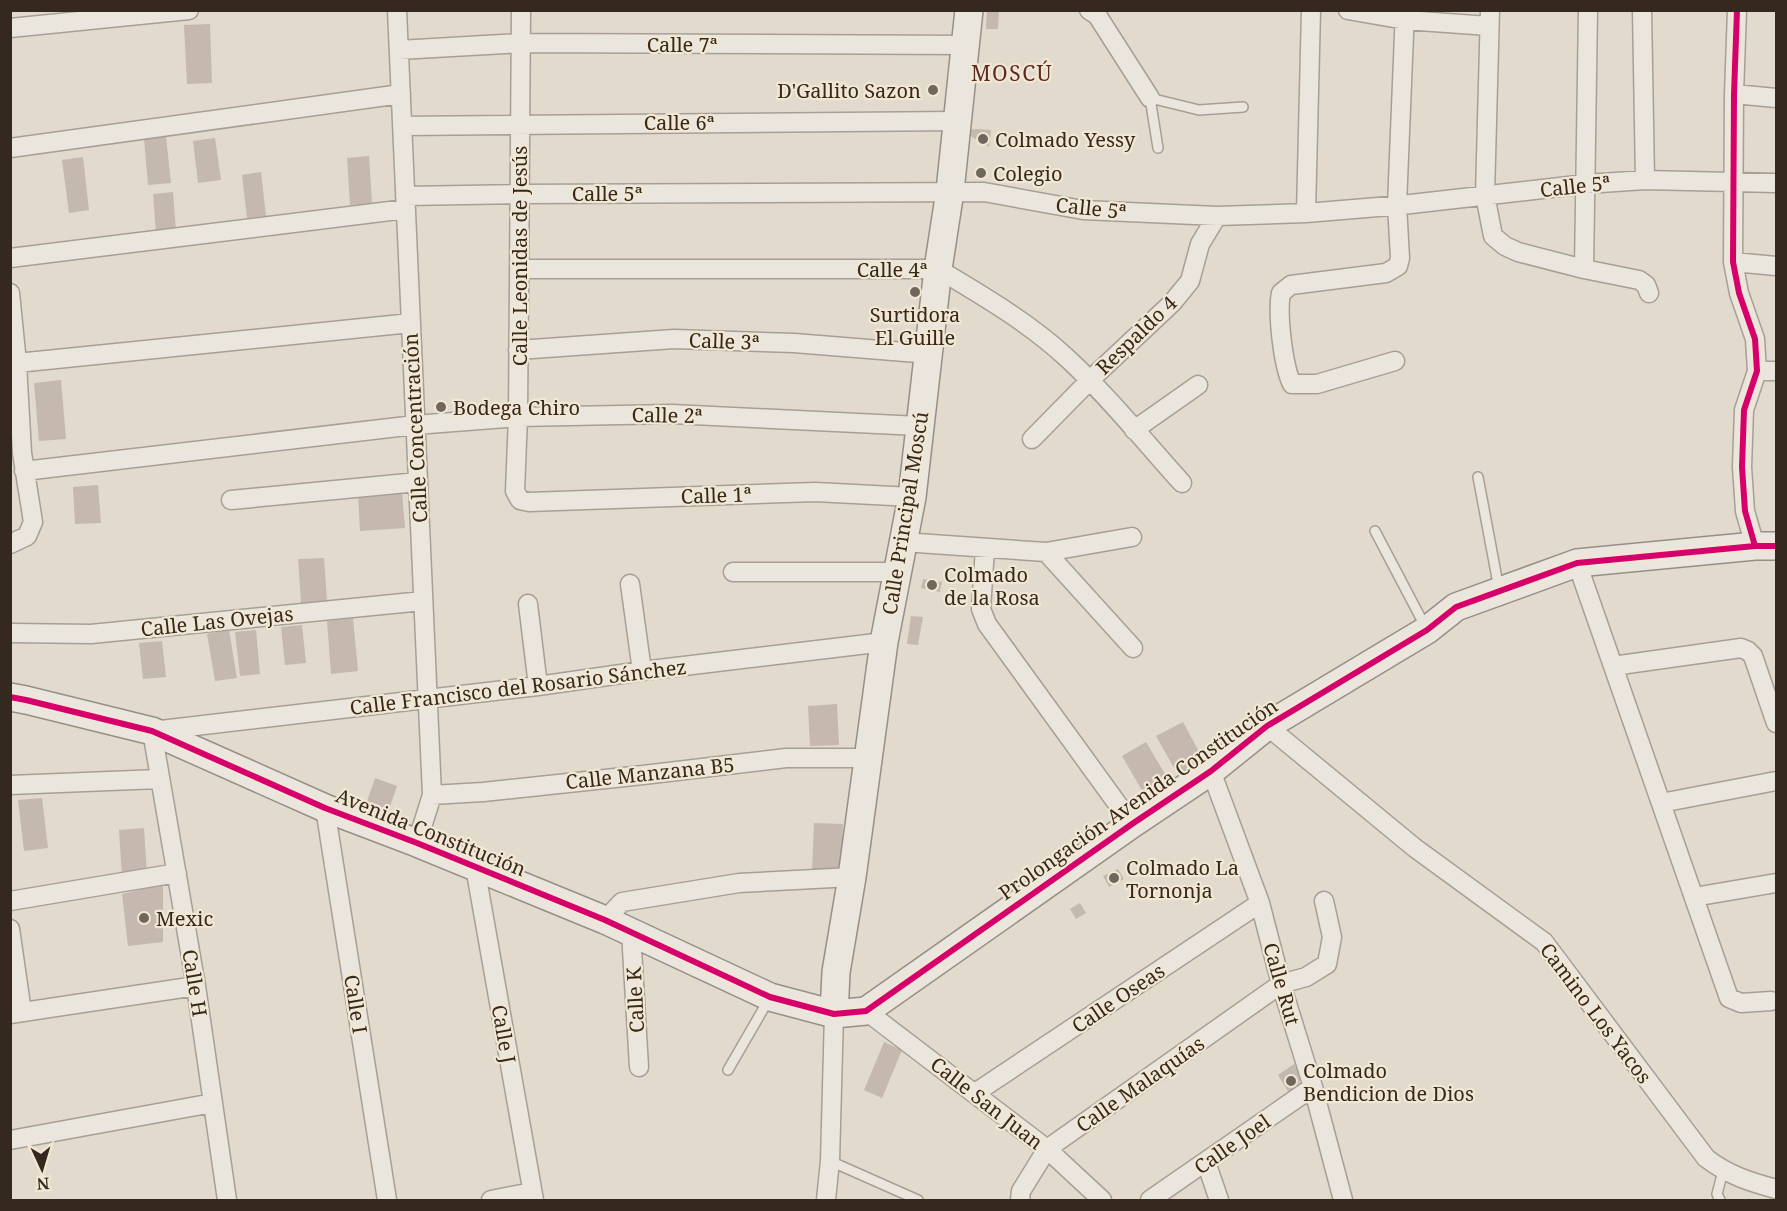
<svg xmlns="http://www.w3.org/2000/svg" width="1787" height="1211" font-family="'Noto Serif',serif">
<rect width="100%" height="100%" fill="#e2dacd"/>
<path fill="#c5b8ae" d="M 987,10 L 999,10 L 998,29 L 986,29 Z
M 210,24 L 212,83 L 187,84 L 184,25 Z
M 976,129 L 991,130 L 989,147 L 962,131 Z
M 166,136 L 171,183 L 148,185 L 144,139 Z
M 215,138 L 221,180 L 198,183 L 193,141 Z
M 369,156 L 372,203 L 350,205 L 347,158 Z
M 83,157 L 89,210 L 69,213 L 62,160 Z
M 261,172 L 266,216 L 247,218 L 242,175 Z
M 173,192 L 176,231 L 156,233 L 153,194 Z
M 61,380 L 66,439 L 39,441 L 34,383 Z
M 98,485 L 101,523 L 75,524 L 73,487 Z
M 402,492 L 405,528 L 360,531 L 358,494 Z
M 324,558 L 327,601 L 301,603 L 298,559 Z
M 923,579 L 942,582 L 940,592 L 921,588 Z
M 911,616 L 923,617 L 918,645 L 907,644 Z
M 353,618 L 358,671 L 331,674 L 327,621 Z
M 302,625 L 306,663 L 285,665 L 281,627 Z
M 229,630 L 237,678 L 215,681 L 207,634 Z
M 256,630 L 260,674 L 240,676 L 235,632 Z
M 162,641 L 166,677 L 143,679 L 139,643 Z
M 837,704 L 839,745 L 810,746 L 808,706 Z
M 1183,722 L 1204,761 L 1178,775 L 1156,736 Z
M 1146,742 L 1168,779 L 1144,794 L 1122,756 Z
M 375,778 L 397,786 L 385,821 L 363,813 Z
M 42,798 L 48,848 L 24,851 L 18,800 Z
M 814,823 L 843,824 L 841,872 L 812,871 Z
M 144,828 L 147,875 L 122,877 L 119,830 Z
M 1118,869 L 1124,879 L 1109,887 L 1103,876 Z
M 163,884 L 163,942 L 128,946 L 122,894 Z
M 1080,903 L 1086,913 L 1076,919 L 1070,909 Z
M 884,1042 L 902,1050 L 882,1098 L 864,1090 Z
M 1294,1064 L 1301,1075 L 1298,1088 L 1289,1093 L 1278,1075 Z"/>
<g fill="none" stroke-linecap="round" stroke-linejoin="round">
<defs>
<path id="lane" d="M 1158,148 L 1150,98 L 1199,110 L 1243,107
M 1478,477 L 1499,589
M 1375,531 L 1426,628
M 728,1070 L 769,999
M 830,1161 L 918,1200
M 1720,1200 L 1717,1194 L 1723,1171"/>
<path id="street" d="M 397,10 L 432,795 L 417,843
M 521,10 L 518,417 L 515,491 L 520,500 L 529,502 L 815,492 L 912,497
M 1089,10 L 1097,15 L 1150,98
M 1348,10 L 1405,20 L 1489,26
M 1490,10 L 1485,195 L 1493,236 L 1505,246 L 1518,252 L 1584,269
M 1588,10 L 1584,269 L 1639,280 L 1646,285 L 1649,293
M 1642,10 L 1645,180
M 1737,10 L 1734,94 L 1733,262 L 1739,293 L 1755,339 L 1757,371 L 1744,410 L 1742,467 L 1745,511 L 1755,546
M 10,28 L 189,10
M 399,50 L 521,43 L 966,45
M 1734,94 L 1776,98
M 402,126 L 956,121
M 10,148 L 401,94
M 405,196 L 520,194 L 984,192 L 1083,210 L 1217,216 L 1306,213 L 1402,205 L 1586,184 L 1645,180 L 1776,183
M 1306,213 L 1311,10
M 10,258 L 406,209
M 1733,262 L 1776,266
M 519,269 L 938,269 C 983,296 1028,322 1067,358 C 1108,396 1144,441 1182,483
M 10,293 L 17,363 L 22,453 L 33,522 L 27,536 L 10,544
M 518,350 L 674,339 L 794,343 L 930,354
M 1395,361 L 1317,384 L 1292,384 C 1283,366 1277,313 1281,293 L 1291,285 L 1386,273 L 1398,266 L 1400,258 L 1397,205 L 1405,10
M 17,363 L 411,323
M 1757,371 L 1776,371
M 1134,430 L 1198,385
M 1032,439 L 1090,380 L 1172,303 L 1190,281 L 1200,244 L 1217,216
M 24,471 L 415,425 L 518,417 L 672,414 L 919,426
M 231,500 L 418,482
M 903,542 L 1046,552 L 1132,537
M 985,548 L 981,609 L 987,624 L 1132,824
M 1046,552 L 1133,648
M 1577,563 L 1729,998 L 1741,1003 L 1771,1001
M 733,572 L 898,572
M 630,584 L 642,671
M 528,604 L 538,686
M 10,633 L 91,634 L 423,601
M 1613,666 L 1741,648 L 1748,651 L 1753,656 L 1776,723
M 1267,726 L 1415,848 L 1544,942 L 1706,1158 C 1728,1175 1750,1182 1776,1189
M 1211,771 L 1260,903 L 1281,984 L 1313,1087 L 1343,1200
M 10,785 L 159,779
M 432,795 L 483,792 L 643,775 L 786,758 L 868,758
M 1661,803 L 1776,781
M 325,808 L 387,1200
M 475,867 L 534,1200
M 1694,897 L 1776,883
M 10,901 L 177,873
M 605,920 L 622,902 L 739,883 L 852,877
M 10,929 L 22,1012
M 631,932 L 639,1067
M 866,1011 L 1047,1149 L 1102,1200
M 10,1014 L 196,986
M 975,1093 L 1260,903
M 10,1140 L 213,1103
M 1206,1162 L 1219,1200
M 227,1200 L 196,986 L 152,731 L 538,686 L 642,671 L 884,642
M 491,1200 L 532,1192
M 826,1200 L 830,1161 L 834,1014
M 1020,1200 L 1021,1191 L 1047,1149 L 1281,984 L 1306,977 L 1327,964 L 1332,937 L 1324,901
M 1150,1200 L 1313,1087"/>
<path id="secondary" d="M 10,697 L 26,700 L 152,731 L 325,808 L 417,843 L 605,920 L 770,997 L 834,1014 L 866,1011 L 1132,824 L 1211,771 L 1267,726 L 1427,630 L 1456,607 L 1577,563 L 1755,546 L 1776,546
M 834,1014 L 836,972 L 852,877 L 884,642 L 912,497 L 938,269 L 950,191 L 969,10"/>
</defs>
<use href="#lane" stroke="#a79f96" stroke-width="12"/>
<use href="#street" stroke="#a79f96" stroke-width="21"/>
<use href="#secondary" stroke="#978f86" stroke-width="30"/>
<use href="#lane" stroke="#eae6de" stroke-width="9"/>
<use href="#street" stroke="#eae6de" stroke-width="18"/>
<use href="#secondary" stroke="#eae6de" stroke-width="27"/>
<defs>
<path id="cycleway" d="M 1737,10 L 1734,94 L 1733,262 L 1739,293 L 1755,339 L 1757,371 L 1744,410 L 1742,467 L 1745,511 L 1755,546
M 10,697 L 26,700 L 152,731 L 325,808 L 417,843 L 605,920 L 770,997 L 834,1014 L 866,1011 L 1132,824 L 1211,771 L 1267,726 L 1427,630 L 1456,607 L 1577,563 L 1755,546 L 1776,546"/>
</defs>
<use href="#cycleway" stroke="#f2e7d3" stroke-width="10"/>
<use href="#cycleway" stroke="#d6006c" stroke-width="6"/>
</g>
<g fill="#71665c" stroke="#f2e7d3" stroke-width="2">
<circle cx="933" cy="90" r="6"/>
<circle cx="983" cy="139" r="6"/>
<circle cx="981" cy="173" r="6"/>
<circle cx="915" cy="292" r="6"/>
<circle cx="441" cy="407" r="6"/>
<circle cx="932" cy="585" r="6"/>
<circle cx="1114" cy="878" r="6"/>
<circle cx="144" cy="918" r="6"/>
<circle cx="1291" cy="1081" r="6"/>
</g>
<g text-anchor="middle" dominant-baseline="central" stroke-width="4.5" stroke-linejoin="round" paint-order="stroke">
<g font-size="20" fill="#34281f" stroke="#f2e7d3">
<text x="682" y="44">Calle 7ª</text>
<text x="679" y="122">Calle 6ª</text>
<text transform="translate(1575 186) rotate(-6)">Calle 5ª</text>
<text x="607" y="193">Calle 5ª</text>
<text transform="translate(1091 208) rotate(6)">Calle 5ª</text>
<text transform="translate(519 256) rotate(-90)">Calle Leonidas de Jesús</text>
<text x="892" y="269">Calle 4ª</text>
<text transform="translate(1136 335) rotate(-44)">Respaldo 4</text>
<text transform="translate(724 341) rotate(2)">Calle 3ª</text>
<text transform="translate(667 415) rotate(1)">Calle 2ª</text>
<text transform="translate(415 428) rotate(-93)">Calle Concentración</text>
<text transform="translate(716 495) rotate(-2)">Calle 1ª</text>
<text transform="translate(905 513) rotate(-81)">Calle Principal Moscú</text>
<text transform="translate(217 621) rotate(-6)">Calle Las Ovejas</text>
<text transform="translate(518 687) rotate(-7)">Calle Francisco del Rosario Sánchez</text>
<text transform="translate(650 773) rotate(-6)">Calle Manzana B5</text>
<text transform="translate(1138 799) rotate(-35)">Prolongación Avenida Constitución</text>
<text transform="translate(431 832) rotate(22)">Avenida Constitución</text>
<text transform="translate(195 983) rotate(81)">Calle H</text>
<text transform="translate(1282 984) rotate(74)">Calle Rut</text>
<text transform="translate(1118 998) rotate(-34)">Calle Oseas</text>
<text transform="translate(635 1000) rotate(-93)">Calle K</text>
<text transform="translate(356 1004) rotate(81)">Calle I</text>
<text transform="translate(1596 1013) rotate(53)">Camino Los Yacos</text>
<text transform="translate(504 1034) rotate(80)">Calle J</text>
<text transform="translate(1140 1084) rotate(-35)">Calle Malaquías</text>
<text transform="translate(987 1103) rotate(38)">Calle San Juan</text>
<text transform="translate(1232 1144) rotate(-35)">Calle Joel</text>
</g>
<g font-size="20" fill="#34281f" stroke="#f2e7d3" text-anchor="start">
<text x="921" y="90" text-anchor="end">D'Gallito Sazon</text>
<text x="995" y="139">Colmado Yessy</text>
<text x="993" y="173">Colegio</text>
<text x="915" y="314" text-anchor="middle">Surtidora<tspan x="915" dy="23">El Guille</tspan></text>
<text x="453" y="407">Bodega Chiro</text>
<text x="944" y="574">Colmado<tspan x="944" dy="23">de la Rosa</tspan></text>
<text x="1126" y="867">Colmado La<tspan x="1126" dy="23">Tornonja</tspan></text>
<text x="156" y="918">Mexic</text>
<text x="1303" y="1070">Colmado<tspan x="1303" dy="23">Bendicion de Dios</tspan></text>
</g>
<g font-size="21" letter-spacing="1.5" fill="#5d2a22" stroke="#f2e7d3">
<text x="1012" y="73">MOSCÚ</text>
</g>
</g>
<rect width="1787" height="1211" fill="none" stroke="#34281f" stroke-width="24"/>
<g transform="translate(42 1169) rotate(176)" stroke="#f2e7d3" stroke-width="4.5" paint-order="stroke">
<path d="M0-4.5L10 22L0 15L-10 22Z" fill="#34281f"/>
<text y="-9" font-size="16" font-weight="bold" text-anchor="middle" fill="#34281f">N</text>
</g>
</svg>
